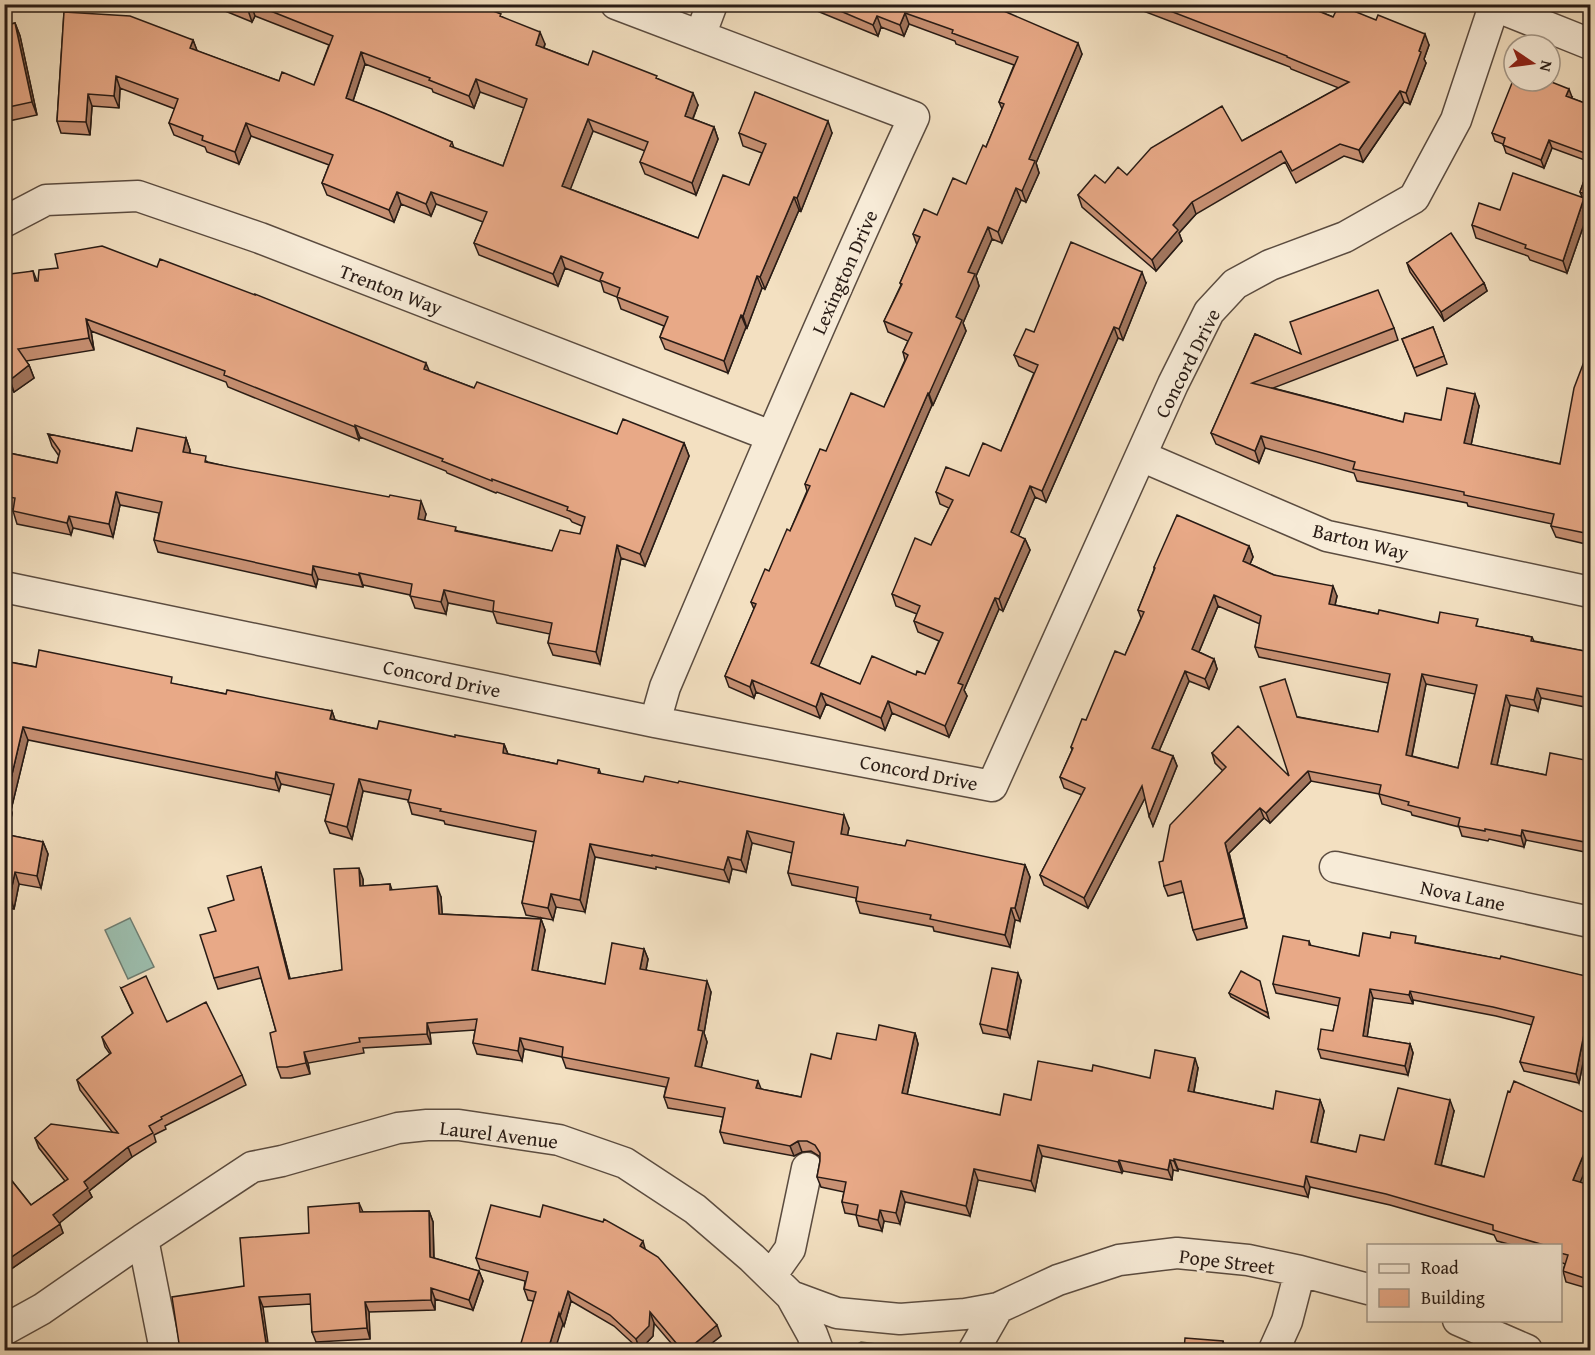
<svg xmlns="http://www.w3.org/2000/svg" width="1595" height="1355" font-family="'Gentium Book Plus',serif">
<rect width="100%" height="100%" fill="#f3e0c1"/>
<filter id="stains"><feTurbulence type="fractalNoise" baseFrequency=".00333" numOctaves="4"/><feColorMatrix values="0 0 0 0 .2 0 0 0 0 .09 0 0 0 0 .02 0 0 0 .5 -.17"/></filter>
<radialGradient id="worn" r=".72"><stop offset=".6" stop-color="#630" stop-opacity="0"/><stop offset="1" stop-color="#630" stop-opacity=".3"/></radialGradient>
<path fill="#bec191" stroke="#736e53" stroke-width="1.5" d="M 861,1342 L 892,1346 L 950,1345 L 946,1350 L 847,1350 Z"/>
<path fill="#9cbeae" stroke="#6e7d71" stroke-width="1.5" d="M 130,918 L 154,967 L 128,979 L 105,930 Z"/>
<g fill="none" stroke-linecap="round" stroke-linejoin="round">
<defs>
<path id="minor" d="M 616,4 L 914,117 C 827,305 746,496 665,687 L 655,722
M 1490,4 L 1590,44
M 700,36 L 712,4
M 4,222 L 46,200 L 138,196 L 260,238 L 771,436
M 1141,456 L 1327,536 L 1590,592
M 4,587 L 655,722 L 992,786 L 1173,384 L 1209,312 L 1235,284 L 1270,265 L 1345,237 L 1414,198 L 1456,120 L 1494,6
M 1335,867 L 1590,922
M 143,1239 L 165,1350
M 771,1276 L 790,1249 L 807,1168
M 791,1296 L 837,1313 L 900,1319 L 965,1314 L 998,1308
M 1458,1320 L 1527,1350
M 4,1330 L 42,1309 L 143,1239 L 252,1167 L 282,1161 L 398,1128 L 427,1125 L 459,1125 L 559,1140 L 625,1163 L 695,1209 L 752,1258 L 791,1296 L 812,1334 L 818,1350
M 974,1350 L 998,1308 L 1058,1280 L 1119,1260 L 1177,1253 L 1248,1260 L 1300,1271 L 1368,1289
M 1274,1350 L 1287,1321 L 1300,1271"/>
</defs>
<use href="#minor" stroke="#5b4c40" stroke-width="33"/>
<use href="#minor" stroke="#f7ebd7" stroke-width="30"/>
</g>
<path fill="#c89174" stroke="#281b15" stroke-width="1.5" fill-rule="evenodd" d="M 208,4 L 459,4 L 502,17 L 545,44 L 544,48 L 588,65 L 658,79 L 698,105 L 693,119 L 714,127 L 718,139 L 696,195 L 645,174 L 640,162 L 645,151 L 593,131 L 570,189 L 698,238 L 749,185 L 762,153 L 743,146 L 739,133 L 832,133 L 801,211 L 799,210 L 765,289 L 762,288 L 747,328 L 746,327 L 728,373 L 665,349 L 660,337 L 664,326 L 621,309 L 617,297 L 604,292 L 601,282 L 565,268 L 558,286 L 479,255 L 474,243 L 483,222 L 436,204 L 431,216 L 401,204 L 394,222 L 327,195 L 322,183 L 329,165 L 251,136 L 239,164 L 207,152 L 205,147 L 174,135 L 169,123 L 175,109 L 120,88 L 119,108 L 92,106 L 90,135 L 61,133 L 57,121 L 64,12 L 193,40 L 197,51 L 279,81 L 314,85 L 329,45 L 255,16 L 252,22 ZM 365,64 L 432,89 L 433,92 L 474,108 L 480,92 L 524,108 L 503,166 L 454,148 L 452,142 L 353,101 Z
M 800,4 L 1007,4 L 1004,12 L 1082,54 L 1036,163 L 1039,173 L 1026,202 L 1021,200 L 1002,243 L 992,239 L 976,276 L 979,286 L 963,323 L 966,331 L 933,405 L 932,405 L 818,667 L 860,684 L 916,675 L 925,674 L 939,641 L 918,632 L 914,621 L 917,614 L 896,606 L 892,594 L 931,545 L 949,508 L 940,504 L 936,492 L 969,476 L 1001,451 L 1034,373 L 1019,366 L 1014,355 L 1034,332 L 1146,283 L 1123,340 L 1118,338 L 1046,502 L 1035,497 L 1018,536 L 1025,539 L 1030,550 L 1003,611 L 999,609 L 964,690 L 967,696 L 949,737 L 892,713 L 885,730 L 826,704 L 820,718 L 756,692 L 754,698 L 729,687 L 725,676 L 754,609 L 751,602 L 769,571 L 790,531 L 807,491 L 805,484 L 826,451 L 884,407 L 905,360 L 903,352 L 908,341 L 888,332 L 884,321 L 901,285 L 900,283 L 917,245 L 913,234 L 937,215 L 966,184 L 986,147 L 1002,109 L 999,102 L 1014,65 L 956,44 L 955,41 L 909,24 L 904,36 L 881,27 L 878,36 Z
M 1123,4 L 1301,4 L 1333,17 L 1429,45 L 1424,59 L 1426,63 L 1410,104 L 1404,102 L 1363,162 L 1344,156 L 1296,183 L 1285,162 L 1196,214 L 1179,233 L 1182,241 L 1156,271 L 1082,207 L 1078,195 L 1105,183 L 1127,175 L 1242,141 L 1339,88 L 1291,69 L 1290,67 L 1133,7 L 1133,9 Z
M 15,23 L 20,36 L 37,115 L 4,122 L 4,26 Z
M 1540,88 L 1572,97 L 1571,98 L 1590,105 L 1590,162 L 1552,148 L 1544,168 L 1506,153 L 1503,144 L 1495,141 L 1492,133 Z
M 4,126 L 9,149 L 4,150 Z
M 1590,164 L 1590,203 L 1585,201 L 1589,210 L 1567,273 L 1530,260 L 1528,256 L 1476,238 L 1472,225 L 1500,210 L 1582,197 L 1580,192 Z
M 1407,263 L 1484,283 L 1487,291 L 1444,321 L 1410,272 Z
M 33,271 L 37,281 L 429,371 L 474,388 L 617,434 L 684,443 L 689,456 L 645,566 L 621,558 L 600,664 L 553,655 L 548,643 L 550,634 L 497,623 L 493,612 L 448,603 L 446,614 L 415,608 L 410,595 L 363,585 L 363,587 L 318,579 L 316,587 L 158,552 L 154,540 L 159,513 L 120,505 L 113,537 L 73,528 L 71,535 L 17,524 L 13,511 L 13,509 L 4,507 L 4,452 L 57,463 L 59,456 L 52,446 L 48,434 L 132,451 L 186,438 L 190,450 L 190,453 L 208,462 L 426,514 L 424,520 L 458,531 L 552,551 L 580,534 L 582,526 L 572,522 L 570,519 L 497,492 L 496,493 L 447,473 L 446,471 L 360,437 L 359,440 L 228,387 L 226,382 L 91,331 L 94,350 L 26,361 L 29,365 L 34,378 L 14,392 L 11,388 L 4,392 L 4,278 Z
M 1433,327 L 1447,364 L 1417,376 L 1402,339 Z
M 1394,328 L 1398,340 L 1273,388 L 1403,422 L 1441,420 L 1479,406 L 1471,445 L 1560,464 L 1590,346 L 1590,545 L 1556,537 L 1551,526 L 1552,524 L 1468,506 L 1467,503 L 1357,481 L 1354,473 L 1265,448 L 1259,463 L 1216,444 L 1211,433 L 1255,334 L 1301,354 Z
M 1249,546 L 1253,557 L 1250,564 L 1274,575 L 1337,596 L 1335,605 L 1378,614 L 1438,623 L 1481,627 L 1532,637 L 1534,641 L 1590,652 L 1590,708 L 1541,698 L 1538,711 L 1510,705 L 1497,765 L 1546,775 L 1590,761 L 1590,853 L 1526,840 L 1524,847 L 1489,839 L 1488,841 L 1462,836 L 1459,827 L 1412,815 L 1411,812 L 1382,804 L 1379,794 L 1311,781 L 1270,823 L 1264,818 L 1229,853 L 1247,928 L 1197,940 L 1193,930 L 1184,892 L 1168,896 L 1164,886 L 1163,861 L 1223,771 L 1215,763 L 1212,753 L 1289,776 L 1298,717 L 1378,732 L 1388,683 L 1259,657 L 1255,647 L 1260,624 L 1218,606 L 1199,652 L 1214,659 L 1217,669 L 1209,689 L 1189,681 L 1159,751 L 1173,756 L 1177,766 L 1153,826 L 1145,798 L 1088,908 L 1044,885 L 1040,875 L 1082,795 L 1064,788 L 1060,777 L 1072,750 L 1071,747 L 1125,655 L 1141,618 L 1138,610 L 1154,570 L 1154,567 ZM 1426,684 L 1475,694 L 1458,768 L 1412,756 Z
M 4,661 L 36,667 L 174,684 L 226,694 L 332,711 L 335,720 L 377,729 L 455,737 L 504,744 L 508,754 L 557,764 L 599,769 L 601,774 L 849,828 L 847,836 L 905,846 L 1025,865 L 1030,877 L 1020,921 L 1015,920 L 1010,947 L 934,931 L 933,927 L 860,913 L 856,901 L 856,898 L 792,885 L 788,873 L 792,853 L 752,843 L 746,872 L 732,869 L 729,882 L 656,867 L 656,869 L 595,857 L 585,912 L 556,907 L 553,920 L 526,915 L 522,903 L 534,842 L 445,824 L 444,821 L 412,814 L 408,800 L 363,791 L 352,839 L 330,833 L 325,821 L 331,795 L 281,784 L 279,791 L 28,740 L 11,810 L 12,813 L 8,835 L 43,842 L 48,854 L 41,888 L 19,884 L 14,909 L 4,907 Z
M 261,867 L 264,878 L 290,979 L 342,970 L 363,879 L 363,886 L 390,884 L 392,890 L 441,897 L 442,914 L 541,919 L 545,930 L 537,971 L 605,984 L 644,949 L 648,959 L 646,970 L 711,992 L 704,1033 L 707,1042 L 701,1068 L 761,1089 L 801,1097 L 831,1059 L 876,1040 L 915,1033 L 918,1044 L 907,1095 L 1000,1115 L 1092,1071 L 1150,1078 L 1198,1068 L 1194,1092 L 1273,1109 L 1320,1100 L 1324,1111 L 1317,1143 L 1356,1152 L 1454,1111 L 1441,1165 L 1484,1177 L 1590,1159 L 1580,1182 L 1590,1185 L 1590,1289 L 1566,1282 L 1563,1271 L 1565,1264 L 1560,1262 L 1560,1245 L 1512,1245 L 1497,1241 L 1494,1235 L 1390,1205 L 1310,1187 L 1308,1197 L 1178,1169 L 1178,1171 L 1173,1170 L 1172,1180 L 1123,1171 L 1122,1173 L 1042,1156 L 1035,1191 L 978,1180 L 970,1216 L 905,1202 L 900,1224 L 884,1221 L 882,1231 L 859,1226 L 856,1215 L 845,1213 L 842,1202 L 844,1192 L 821,1187 L 817,1177 L 820,1161 L 820,1157 L 819,1156 L 811,1151 L 802,1152 L 794,1156 L 724,1143 L 720,1132 L 723,1117 L 668,1108 L 664,1097 L 666,1087 L 566,1068 L 562,1057 L 524,1049 L 522,1061 L 477,1054 L 473,1043 L 475,1030 L 430,1033 L 431,1044 L 363,1048 L 364,1053 L 308,1063 L 310,1074 L 291,1078 L 281,1078 L 277,1067 L 276,1031 L 261,978 L 218,989 L 214,978 L 216,931 L 234,900 Z
M 1309,941 L 1311,946 L 1359,956 L 1418,943 L 1590,977 L 1590,1044 L 1587,1043 L 1579,1083 L 1524,1071 L 1520,1062 L 1532,1025 L 1496,1016 L 1413,1000 L 1413,1004 L 1373,998 L 1367,1037 L 1410,1044 L 1413,1053 L 1408,1075 L 1321,1058 L 1318,1049 L 1333,1031 L 1339,1006 L 1276,993 L 1273,984 Z
M 1021,981 L 1010,1038 L 983,1033 L 980,1024 Z
M 1261,986 L 1269,1018 L 1231,997 L 1229,993 Z
M 121,988 L 242,1075 L 246,1085 L 165,1126 L 166,1129 L 154,1135 L 156,1142 L 132,1157 L 89,1191 L 92,1197 L 59,1223 L 63,1233 L 4,1274 L 4,1171 L 31,1205 L 65,1181 L 39,1148 L 35,1138 L 113,1133 L 80,1090 L 77,1080 L 110,1054 L 105,1047 L 102,1037 L 133,1014 Z
M 359,1203 L 363,1212 L 429,1211 L 433,1222 L 434,1258 L 479,1271 L 483,1281 L 473,1310 L 435,1299 L 435,1310 L 369,1312 L 370,1339 L 316,1342 L 312,1332 L 311,1304 L 263,1307 L 244,1286 L 309,1233 Z
M 646,1250 L 721,1336 L 703,1350 L 677,1350 L 654,1323 L 653,1336 L 640,1350 L 614,1326 L 571,1301 L 564,1326 L 563,1324 L 533,1301 L 528,1300 L 524,1289 L 525,1281 L 480,1269 L 476,1258 Z"/>
<path fill="#a2765e" stroke="#281b15" stroke-width="1.5" d="M 250,4 L 251,4 L 255,16 L 252,22 L 248,10 Z
M 998,4 L 1007,4 L 1001,20 L 997,8 Z
M 905,13 L 909,24 L 904,36 L 900,25 Z
M 877,16 L 881,27 L 878,36 L 873,25 Z
M 15,23 L 20,36 L 37,115 L 32,102 Z
M 540,32 L 545,44 L 540,57 L 536,45 Z
M 1425,34 L 1429,45 L 1424,59 L 1426,63 L 1410,104 L 1406,93 L 1419,51 Z
M 193,40 L 198,53 L 190,48 Z
M 1078,43 L 1082,54 L 1036,163 L 1039,173 L 1026,202 L 1022,191 L 1029,159 Z
M 361,52 L 365,64 L 350,110 L 346,98 Z
M 116,76 L 120,88 L 119,108 L 114,96 Z
M 476,79 L 480,92 L 474,108 L 469,96 Z
M 1569,89 L 1572,97 L 1569,105 L 1566,96 Z
M 1400,91 L 1404,102 L 1363,162 L 1359,150 Z
M 693,93 L 698,105 L 689,128 L 685,116 Z
M 88,94 L 92,106 L 90,135 L 86,122 Z
M 588,119 L 593,131 L 567,198 L 562,186 Z
M 828,121 L 832,133 L 801,211 L 797,198 Z
M 246,123 L 251,136 L 239,164 L 235,152 Z
M 4,126 L 9,149 L 4,135 Z
M 714,127 L 718,139 L 696,195 L 692,183 Z
M 1549,140 L 1552,148 L 1544,168 L 1541,160 Z
M 1016,188 L 1021,200 L 1002,243 L 998,232 Z
M 397,192 L 401,204 L 394,222 L 389,210 Z
M 431,192 L 436,204 L 431,216 L 426,204 Z
M 794,197 L 799,210 L 765,289 L 760,277 Z
M 1584,198 L 1589,210 L 1567,273 L 1563,261 Z
M 1192,202 L 1196,214 L 1179,233 L 1182,241 L 1156,271 L 1152,260 L 1173,225 Z
M 988,227 L 992,239 L 976,276 L 979,286 L 963,323 L 966,331 L 933,405 L 929,394 L 956,317 L 968,272 Z
M 561,256 L 565,268 L 558,286 L 553,274 Z
M 1142,272 L 1146,283 L 1123,340 L 1119,329 Z
M 757,276 L 762,288 L 747,328 L 743,316 Z
M 1484,283 L 1487,291 L 1444,321 L 1441,312 Z
M 741,315 L 746,327 L 728,373 L 724,361 Z
M 86,319 L 91,331 L 94,350 L 89,338 Z
M 1114,327 L 1118,338 L 1046,502 L 1042,491 Z
M 426,363 L 431,375 L 424,369 Z
M 29,365 L 34,378 L 14,392 L 10,380 Z
M 6,375 L 11,388 L 4,392 L 4,376 Z
M 928,393 L 932,405 L 815,675 L 811,663 Z
M 1475,394 L 1479,406 L 1469,455 L 1464,443 Z
M 355,425 L 360,437 L 359,440 L 355,427 Z
M 1261,436 L 1265,448 L 1259,463 L 1255,451 Z
M 186,438 L 190,450 L 187,464 L 183,452 Z
M 684,443 L 689,456 L 645,566 L 640,554 Z
M 1030,486 L 1035,497 L 1015,544 L 1011,532 Z
M 116,492 L 120,505 L 113,537 L 109,524 Z
M 421,501 L 426,514 L 422,531 L 418,519 Z
M 69,516 L 73,528 L 71,535 L 67,523 Z
M 1025,539 L 1030,550 L 1003,611 L 999,599 Z
M 617,545 L 621,558 L 600,664 L 596,652 Z
M 1249,546 L 1253,557 L 1247,571 L 1243,561 Z
M 313,566 L 318,579 L 316,587 L 312,575 Z
M 359,573 L 363,585 L 363,587 L 359,575 Z
M 1333,586 L 1337,596 L 1333,614 L 1329,604 Z
M 444,590 L 448,603 L 446,614 L 441,602 Z
M 1214,595 L 1218,606 L 1196,659 L 1192,649 Z
M 995,598 L 999,609 L 964,690 L 967,696 L 949,737 L 945,726 L 958,683 Z
M 1214,659 L 1217,669 L 1209,689 L 1205,679 Z
M 1185,671 L 1189,681 L 1156,758 L 1152,748 Z
M 1422,674 L 1426,684 L 1410,765 L 1406,755 Z
M 752,680 L 756,692 L 754,698 L 750,687 Z
M 1537,688 L 1541,698 L 1538,711 L 1534,700 Z
M 821,693 L 826,704 L 820,718 L 816,707 Z
M 1506,695 L 1510,705 L 1495,774 L 1491,764 Z
M 888,701 L 892,713 L 885,730 L 881,718 Z
M 332,711 L 336,723 L 330,719 Z
M 23,727 L 28,740 L 11,810 L 12,813 L 6,846 L 4,842 L 4,818 L 6,800 Z
M 504,744 L 509,757 L 503,753 Z
M 1173,756 L 1177,766 L 1153,826 L 1149,816 Z
M 1308,771 L 1311,781 L 1270,823 L 1266,813 Z
M 276,772 L 281,784 L 279,791 L 275,779 Z
M 359,779 L 363,791 L 352,839 L 347,827 Z
M 1142,786 L 1146,796 L 1088,908 L 1084,898 Z
M 1260,808 L 1264,818 L 1229,853 L 1247,928 L 1244,918 L 1225,843 Z
M 844,815 L 849,828 L 845,847 L 841,834 Z
M 1522,830 L 1526,840 L 1524,847 L 1521,836 Z
M 747,831 L 752,843 L 746,872 L 741,860 Z
M 43,842 L 48,854 L 41,888 L 37,876 Z
M 590,844 L 595,857 L 585,912 L 580,900 Z
M 728,857 L 732,869 L 729,882 L 724,870 Z
M 1025,865 L 1030,877 L 1020,921 L 1015,908 Z
M 261,867 L 264,878 L 293,990 L 289,979 Z
M 359,868 L 363,879 L 363,896 L 360,886 Z
M 15,872 L 19,884 L 14,909 L 10,896 Z
M 437,886 L 441,897 L 443,925 L 439,914 Z
M 551,894 L 556,907 L 553,920 L 548,908 Z
M 1011,908 L 1015,920 L 1010,947 L 1005,935 Z
M 541,919 L 545,930 L 536,980 L 532,970 Z
M 644,949 L 648,959 L 644,980 L 640,969 Z
M 1018,973 L 1021,981 L 1010,1038 L 1007,1030 Z
M 707,981 L 711,992 L 704,1033 L 707,1042 L 699,1077 L 695,1066 L 698,1030 Z
M 1370,989 L 1373,998 L 1366,1045 L 1363,1036 Z
M 1410,991 L 1413,1000 L 1413,1004 L 1409,995 Z
M 427,1023 L 430,1033 L 431,1044 L 427,1034 Z
M 915,1033 L 918,1044 L 905,1104 L 902,1093 Z
M 1584,1034 L 1587,1043 L 1579,1083 L 1576,1074 Z
M 520,1038 L 524,1049 L 522,1061 L 518,1051 Z
M 1410,1044 L 1413,1053 L 1408,1075 L 1405,1066 Z
M 304,1052 L 308,1063 L 310,1074 L 306,1063 Z
M 1195,1058 L 1198,1068 L 1192,1101 L 1188,1091 Z
M 758,1081 L 762,1091 L 756,1088 Z
M 1320,1100 L 1324,1111 L 1315,1153 L 1311,1142 Z
M 1450,1100 L 1454,1111 L 1439,1174 L 1435,1164 Z
M 1590,1139 L 1590,1159 L 1577,1190 L 1573,1180 Z
M 798,1141 L 802,1152 L 794,1156 L 790,1146 Z
M 1038,1145 L 1042,1156 L 1035,1191 L 1031,1181 Z
M 128,1147 L 132,1157 L 89,1191 L 92,1197 L 57,1225 L 53,1215 L 84,1182 Z
M 1174,1159 L 1178,1169 L 1178,1171 L 1174,1161 Z
M 1119,1160 L 1123,1171 L 1122,1173 L 1118,1162 Z
M 1170,1160 L 1173,1170 L 1172,1180 L 1168,1170 Z
M 974,1169 L 978,1180 L 970,1216 L 966,1206 Z
M 1306,1176 L 1310,1187 L 1308,1197 L 1304,1187 Z
M 901,1191 L 905,1202 L 900,1224 L 896,1213 Z
M 880,1210 L 884,1221 L 882,1231 L 878,1220 Z
M 429,1211 L 433,1222 L 434,1267 L 430,1257 Z
M 60,1224 L 63,1233 L 4,1274 L 4,1262 Z
M 643,1241 L 646,1252 L 640,1246 Z
M 479,1271 L 483,1281 L 473,1310 L 469,1300 Z
M 431,1288 L 435,1299 L 435,1310 L 431,1300 Z
M 568,1291 L 571,1301 L 564,1326 L 560,1316 Z
M 259,1297 L 263,1307 L 269,1350 L 267,1350 Z
M 365,1302 L 369,1312 L 370,1339 L 367,1328 Z
M 650,1312 L 654,1323 L 653,1336 L 640,1350 L 636,1339 Z
M 559,1313 L 563,1324 L 555,1350 L 548,1350 Z
M 717,1325 L 721,1336 L 703,1350 L 687,1350 Z
M 1223,1341 L 1226,1350 L 1222,1350 Z"/>
<path fill="#e8a987" stroke="#281b15" stroke-width="1.5" fill-rule="evenodd" d="M 235,4 L 250,4 L 248,10 Z
M 253,4 L 459,4 L 467,7 L 468,4 L 475,4 L 501,14 L 500,16 L 540,32 L 536,45 L 588,65 L 593,51 L 657,76 L 656,78 L 693,93 L 685,116 L 714,127 L 692,183 L 640,162 L 648,142 L 588,119 L 562,186 L 698,238 L 723,175 L 749,185 L 766,144 L 739,133 L 755,92 L 828,121 L 797,198 L 794,197 L 760,277 L 757,276 L 743,316 L 741,315 L 724,361 L 660,337 L 668,317 L 617,297 L 620,288 L 600,280 L 603,273 L 561,256 L 553,274 L 474,243 L 487,212 L 431,192 L 426,204 L 397,192 L 389,210 L 322,183 L 333,155 L 246,123 L 235,152 L 202,140 L 203,136 L 169,123 L 178,99 L 116,76 L 114,96 L 88,94 L 86,122 L 57,121 L 64,12 L 130,16 L 193,40 L 190,48 L 279,81 L 282,72 L 314,85 L 333,36 ZM 361,52 L 430,78 L 429,80 L 469,96 L 476,79 L 527,99 L 503,166 L 450,146 L 452,142 L 384,113 L 346,98 Z
M 824,4 L 998,4 L 997,8 L 1078,43 L 1029,159 L 1035,161 L 1022,191 L 1016,188 L 998,232 L 988,227 L 968,272 L 975,274 L 956,317 L 962,320 L 929,394 L 928,393 L 811,663 L 860,684 L 872,656 L 916,675 L 917,671 L 925,674 L 943,633 L 914,621 L 920,606 L 892,594 L 915,538 L 931,545 L 953,500 L 936,492 L 946,467 L 969,476 L 983,443 L 1001,451 L 1038,365 L 1014,355 L 1026,329 L 1034,332 L 1071,242 L 1142,272 L 1119,329 L 1114,327 L 1042,491 L 1030,486 L 1011,532 L 1025,539 L 999,599 L 995,598 L 958,683 L 963,685 L 945,726 L 888,701 L 881,718 L 821,693 L 816,707 L 752,680 L 750,687 L 725,676 L 756,604 L 751,602 L 765,569 L 769,571 L 787,529 L 790,531 L 810,486 L 805,484 L 820,449 L 826,451 L 851,393 L 884,407 L 908,355 L 903,352 L 912,333 L 884,321 L 902,284 L 900,283 L 920,237 L 913,234 L 924,209 L 937,215 L 953,178 L 966,184 L 983,145 L 986,147 L 1004,104 L 999,102 L 1018,57 L 952,33 L 953,30 L 905,13 L 900,25 L 877,16 L 873,25 Z
M 1152,4 L 1301,4 L 1333,17 L 1339,5 L 1376,20 L 1378,15 L 1425,34 L 1419,51 L 1421,52 L 1406,93 L 1400,91 L 1359,150 L 1340,144 L 1292,171 L 1281,151 L 1192,202 L 1173,225 L 1178,230 L 1152,260 L 1078,195 L 1095,175 L 1105,183 L 1118,167 L 1127,175 L 1151,148 L 1222,106 L 1242,141 L 1349,82 L 1287,57 L 1287,56 Z
M 15,23 L 32,102 L 4,108 L 4,26 Z
M 1514,78 L 1514,81 L 1522,81 L 1540,88 L 1542,81 L 1549,81 L 1569,89 L 1566,96 L 1590,105 L 1590,155 L 1549,140 L 1541,160 L 1503,145 L 1505,138 L 1492,133 Z
M 1590,164 L 1590,196 L 1580,192 Z
M 1513,173 L 1584,198 L 1563,261 L 1525,248 L 1526,245 L 1472,225 L 1479,203 L 1500,210 Z
M 1451,233 L 1484,283 L 1441,312 L 1407,263 Z
M 102,246 L 157,267 L 160,259 L 255,295 L 255,294 L 426,363 L 424,369 L 474,388 L 477,382 L 617,434 L 623,419 L 684,443 L 640,554 L 617,545 L 596,652 L 548,643 L 552,623 L 493,611 L 494,601 L 444,590 L 441,602 L 410,596 L 412,584 L 359,573 L 359,575 L 313,566 L 312,575 L 154,540 L 162,502 L 116,492 L 109,524 L 69,516 L 67,523 L 13,511 L 15,498 L 4,496 L 4,452 L 57,463 L 60,451 L 48,434 L 132,451 L 137,428 L 186,438 L 183,452 L 206,456 L 205,462 L 389,497 L 390,495 L 421,501 L 418,519 L 456,527 L 455,531 L 552,551 L 560,530 L 580,534 L 585,517 L 567,510 L 568,507 L 492,479 L 492,481 L 442,461 L 443,459 L 355,425 L 355,427 L 224,375 L 225,371 L 86,319 L 89,338 L 18,349 L 29,365 L 10,380 L 6,375 L 4,376 L 4,278 L 10,274 L 33,271 L 35,281 L 38,281 L 39,270 L 58,268 L 55,254 Z
M 1378,290 L 1394,328 L 1252,383 L 1403,422 L 1405,413 L 1441,420 L 1447,388 L 1475,394 L 1464,443 L 1560,464 L 1574,388 L 1590,346 L 1590,534 L 1551,526 L 1554,514 L 1464,495 L 1464,492 L 1353,469 L 1355,462 L 1261,436 L 1255,451 L 1211,433 L 1255,334 L 1301,354 L 1290,322 Z
M 1433,327 L 1444,356 L 1414,368 L 1402,339 Z
M 1177,515 L 1249,546 L 1243,561 L 1274,575 L 1333,586 L 1329,604 L 1378,614 L 1379,610 L 1438,623 L 1440,612 L 1478,619 L 1476,626 L 1532,637 L 1531,641 L 1590,652 L 1590,698 L 1537,688 L 1534,700 L 1506,695 L 1491,764 L 1546,775 L 1550,753 L 1590,761 L 1590,843 L 1522,830 L 1521,836 L 1485,829 L 1485,831 L 1458,826 L 1460,818 L 1408,805 L 1409,802 L 1379,794 L 1381,785 L 1308,771 L 1266,813 L 1260,808 L 1225,843 L 1244,918 L 1193,930 L 1181,881 L 1164,886 L 1159,862 L 1163,861 L 1170,825 L 1226,767 L 1212,753 L 1238,726 L 1289,776 L 1260,687 L 1285,679 L 1297,717 L 1378,732 L 1390,674 L 1255,647 L 1261,616 L 1214,595 L 1192,649 L 1214,659 L 1205,679 L 1185,671 L 1152,748 L 1173,756 L 1149,816 L 1142,786 L 1084,898 L 1040,875 L 1085,788 L 1060,777 L 1073,748 L 1071,747 L 1082,719 L 1086,720 L 1115,651 L 1125,655 L 1144,612 L 1138,610 L 1155,568 L 1154,567 ZM 1422,674 L 1477,685 L 1458,768 L 1406,755 Z
M 39,650 L 172,677 L 171,683 L 226,694 L 227,690 L 332,711 L 330,719 L 377,729 L 379,721 L 455,737 L 455,735 L 504,744 L 503,753 L 557,764 L 558,760 L 599,769 L 598,773 L 643,782 L 645,776 L 678,783 L 679,781 L 844,815 L 841,834 L 905,846 L 907,840 L 1025,865 L 1015,908 L 1011,908 L 1005,935 L 930,919 L 931,915 L 856,901 L 858,887 L 788,873 L 794,842 L 747,831 L 741,860 L 728,857 L 724,870 L 652,855 L 652,856 L 590,844 L 580,900 L 551,894 L 548,908 L 522,903 L 536,831 L 440,811 L 441,809 L 408,802 L 411,790 L 359,779 L 347,827 L 325,821 L 334,784 L 276,772 L 275,779 L 23,727 L 6,800 L 8,800 L 4,818 L 4,661 L 36,667 Z
M 4,834 L 43,842 L 37,876 L 15,872 L 10,896 L 4,895 Z
M 261,867 L 289,979 L 342,970 L 334,869 L 359,868 L 360,886 L 390,884 L 390,890 L 437,886 L 439,914 L 541,919 L 532,970 L 605,984 L 612,943 L 644,949 L 640,969 L 707,981 L 698,1030 L 703,1031 L 695,1066 L 758,1081 L 756,1088 L 801,1097 L 811,1054 L 831,1059 L 837,1033 L 876,1040 L 879,1025 L 915,1033 L 902,1093 L 1000,1115 L 1004,1094 L 1031,1100 L 1038,1061 L 1092,1071 L 1093,1065 L 1150,1078 L 1155,1050 L 1195,1058 L 1188,1091 L 1273,1109 L 1276,1091 L 1320,1100 L 1311,1142 L 1356,1152 L 1360,1135 L 1384,1140 L 1398,1088 L 1450,1100 L 1435,1164 L 1484,1177 L 1508,1091 L 1510,1092 L 1514,1081 L 1590,1115 L 1590,1139 L 1573,1180 L 1590,1185 L 1590,1280 L 1563,1271 L 1568,1255 L 1560,1253 L 1560,1245 L 1544,1245 L 1493,1230 L 1493,1225 L 1386,1194 L 1306,1176 L 1304,1187 L 1174,1159 L 1174,1161 L 1170,1160 L 1168,1170 L 1119,1160 L 1118,1162 L 1038,1145 L 1031,1181 L 974,1169 L 966,1206 L 901,1191 L 896,1213 L 880,1210 L 878,1220 L 856,1215 L 858,1205 L 842,1202 L 846,1182 L 817,1177 L 820,1161 L 820,1153 L 815,1145 L 807,1141 L 798,1141 L 790,1146 L 720,1132 L 725,1108 L 664,1097 L 669,1078 L 562,1057 L 563,1047 L 520,1038 L 518,1051 L 473,1043 L 477,1019 L 427,1023 L 427,1034 L 359,1038 L 360,1042 L 304,1052 L 306,1063 L 287,1067 L 277,1067 L 270,1033 L 276,1031 L 258,967 L 214,978 L 200,935 L 216,931 L 208,908 L 234,900 L 227,876 Z
M 1391,932 L 1416,936 L 1415,943 L 1500,959 L 1501,956 L 1590,977 L 1590,1035 L 1584,1034 L 1576,1074 L 1520,1062 L 1534,1017 L 1493,1007 L 1410,991 L 1409,995 L 1370,989 L 1363,1036 L 1410,1044 L 1405,1066 L 1318,1049 L 1321,1029 L 1333,1031 L 1340,998 L 1273,984 L 1283,936 L 1309,941 L 1309,945 L 1359,956 L 1363,933 L 1390,938 Z
M 992,968 L 1018,973 L 1007,1030 L 980,1024 Z
M 1241,971 L 1260,981 L 1268,1013 L 1229,993 Z
M 146,976 L 167,1022 L 206,1002 L 242,1075 L 161,1117 L 162,1119 L 149,1126 L 153,1133 L 128,1147 L 84,1182 L 88,1188 L 53,1215 L 60,1224 L 4,1262 L 4,1171 L 31,1205 L 68,1179 L 35,1138 L 51,1124 L 118,1133 L 77,1080 L 111,1053 L 102,1037 L 133,1013 L 121,988 Z
M 359,1203 L 360,1212 L 429,1211 L 430,1257 L 479,1271 L 469,1300 L 431,1288 L 431,1300 L 365,1302 L 367,1328 L 312,1332 L 310,1294 L 259,1297 L 267,1350 L 180,1350 L 172,1297 L 244,1286 L 240,1238 L 309,1233 L 308,1207 Z
M 491,1205 L 540,1217 L 543,1205 L 603,1222 L 604,1219 L 643,1241 L 640,1246 L 658,1257 L 717,1325 L 687,1350 L 682,1350 L 650,1312 L 649,1326 L 636,1339 L 610,1315 L 568,1291 L 560,1316 L 559,1313 L 548,1350 L 519,1350 L 536,1292 L 524,1289 L 528,1272 L 476,1258 Z
M 1185,1338 L 1223,1341 L 1222,1350 L 1172,1350 L 1172,1349 L 1184,1350 Z
M 130,1348 L 130,1350 L 119,1350 Z"/>
<g text-anchor="middle" dominant-baseline="central" stroke-width="5" stroke-linejoin="round" paint-order="stroke">
<g font-size="20" fill="#281b15" stroke="#f7ebd7">
<text transform="translate(844 272) rotate(-66)">Lexington Drive</text>
<text transform="translate(391 289) rotate(21)">Trenton Way</text>
<text transform="translate(1187 363) rotate(-63)">Concord Drive</text>
<text transform="translate(1361 541) rotate(14)">Barton Way</text>
<text transform="translate(442 678) rotate(12)">Concord Drive</text>
<text transform="translate(919 772) rotate(11)">Concord Drive</text>
<text transform="translate(1463 895) rotate(12)">Nova Lane</text>
<text transform="translate(499 1134) rotate(7)">Laurel Avenue</text>
<text transform="translate(1227 1261) rotate(7)">Pope Street</text>
</g>
</g>
<rect width="1595" height="1355" fill="none" stroke="#f3e0c1" stroke-width="24"/>
<rect x="6" y="6" width="1583" height="1343" fill="none" stroke="#281b15" stroke-width="3"/>
<rect x="12" y="12" width="1571" height="1331" fill="none" stroke="#281b15" stroke-width="1.5"/>
<rect x="1367" y="1244" width="195" height="78" fill="#f7ebd7" stroke="#a49889" stroke-width="1.5"/>
<rect x="1379" y="1264" width="30" height="9" fill="#f7ebd7" stroke="#a49889" stroke-width="1.5"/>
<text x="1421" y="1274" font-size="18" fill="#281b15">Road</text>
<rect x="1379" y="1289" width="30" height="18" fill="#e8a987" stroke="#a49889" stroke-width="1.5"/>
<text x="1421" y="1304" font-size="18" fill="#281b15">Building</text>
<g transform="translate(1532 63) rotate(103)"><circle r="28" fill="#f7ebd7" stroke="#a49889" stroke-width="1.5"/>
<path d="M0-4.5L10 22L0 15L-10 22Z" fill="#8f2418"/>
<text y="-9" font-size="16" font-weight="bold" text-anchor="middle" fill="#281b15">N</text>
</g>
<rect width="100%" height="100%" filter="url(#stains)"/>
<rect width="100%" height="100%" fill="url(#worn)"/>
</svg>
